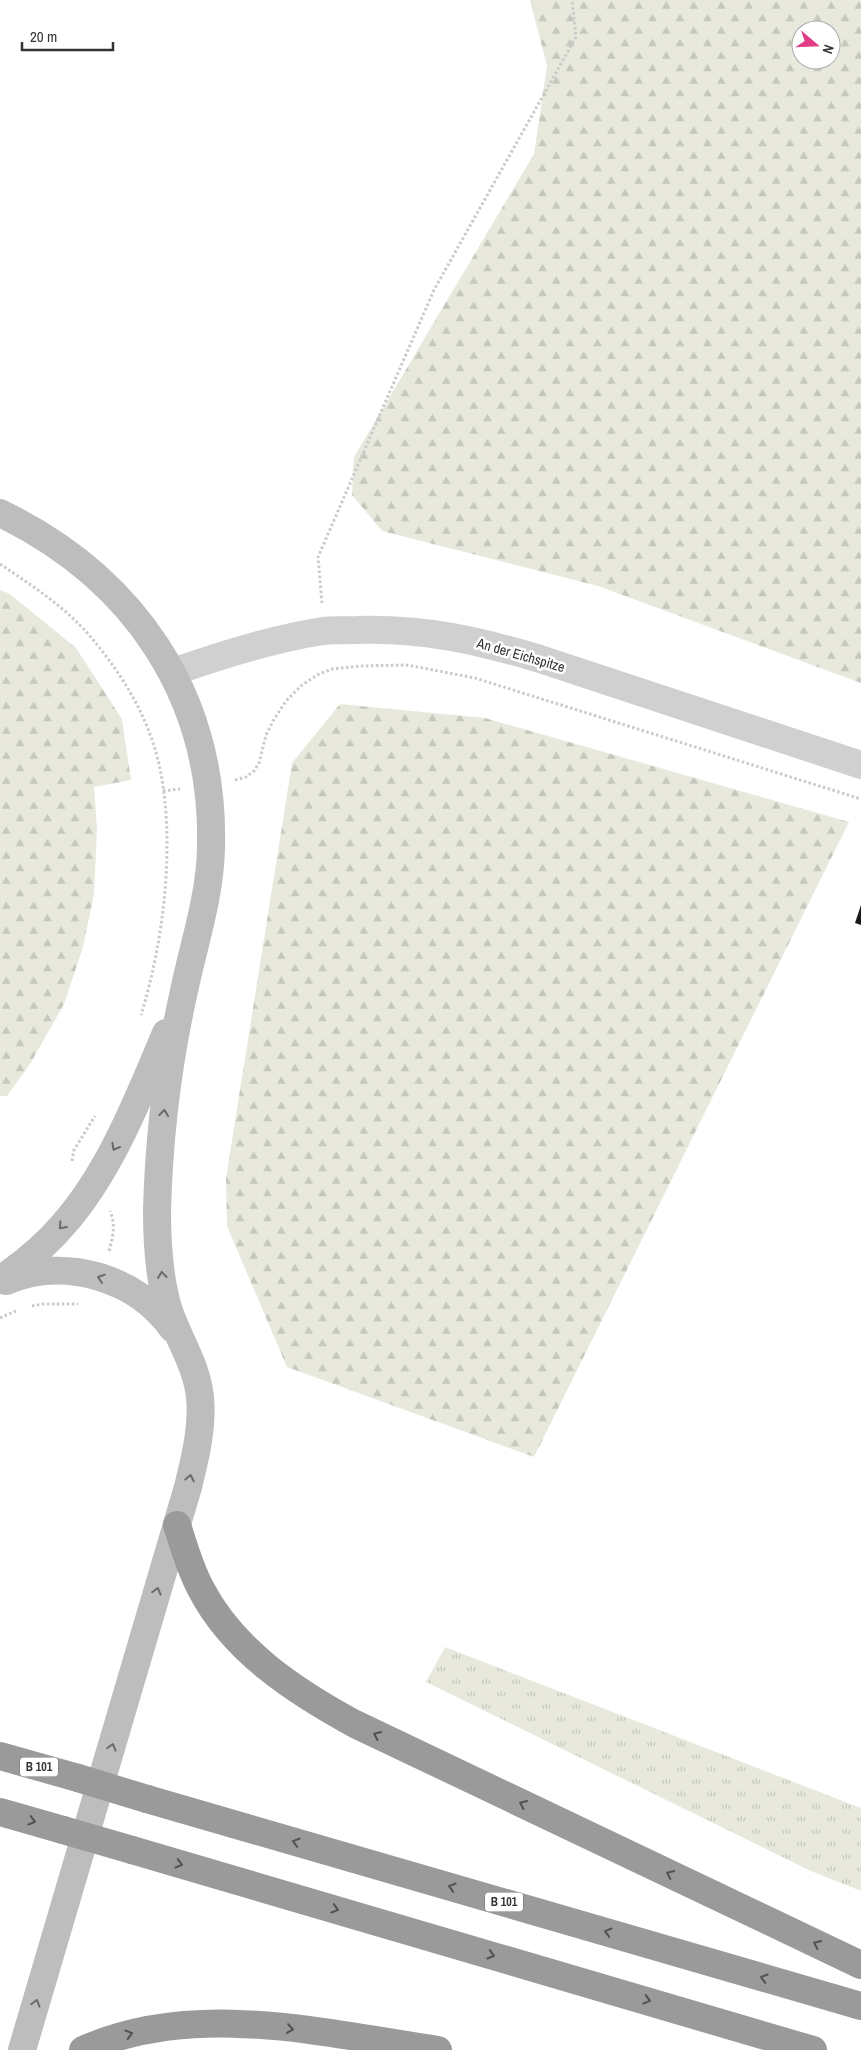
<svg xmlns="http://www.w3.org/2000/svg" width="861" height="2050" font-family="'Archivo Narrow',sans-serif">
<defs>
<pattern id="grass-tufts" width="24" height="20" patternUnits="userSpaceOnUse" patternTransform="scale(1.25)"><rect width="24" height="20" fill="#e8e9dc"/><path d="M3 7l-1-3M5 7V3M7 7l1-3M15 17l-1-3M17 17v-4M19 17l1-3" fill="none" stroke="#c7c8bd"/></pattern>
<pattern id="forest-firs" width="22" height="20" patternUnits="userSpaceOnUse" patternTransform="scale(1.25)"><rect width="22" height="20" fill="#e8e9dc"/><path d="M5 1l3.5 6h-7zM16 11l3.5 6h-7z" fill="#c7c8bd"/></pattern>
</defs>
<rect width="100%" height="100%" fill="#fff"/>
<path fill="url(#grass-tufts)" d="M 445,1647 L 861,1808 L 861,1891 L 811,1871 L 426,1682 Z"/>
<path fill="url(#forest-firs)" fill-rule="evenodd" d="M 530,0 L 861,0 L 861,683 L 598,586 L 382,531 L 352,495 L 354,457 L 534,154 L 547,66 ZM 801,30 L 831,30 L 831,60 L 801,60 Z
M 0,590 L 10,594 L 76,648 L 122,719 L 131,780 L 94,787 L 97,828 L 94,894 L 83,947 L 64,1004 L 30,1064 L 7,1096 L 0,1096 Z
M 340,704 L 485,718 L 849,822 L 534,1457 L 287,1367 L 227,1226 L 226,1178 L 292,763 Z"/>
<path fill="#1a1a1a" d="M 861,905 L 861,925 L 855,923 Z"/>
<g fill="none" stroke-linecap="round" stroke-linejoin="round">
<path stroke="#cacaca" stroke-width="3" stroke-dasharray="2.5 2.5" stroke-linecap="butt" d="M 0,564 C 31,585 64,606 89,635 C 121,672 148,716 159,764 C 176,840 164,941 141,1015
M 322,603 L 318,557 L 434,290 L 576,37 L 572,0
M 235,780 L 246,777 L 254,771 L 259,763 L 266,735 L 273,721 L 286,701 L 302,685 L 319,674 L 332,669 L 360,666 L 407,665 L 475,678 L 861,799
M 163,791 L 180,789
M 72,1161 L 74,1150 L 95,1116
M 109,1251 C 113,1237 116,1225 110,1211
M 32,1306 L 43,1304 L 78,1304
M 0,1318 L 16,1311"/>
<path stroke="#d0d0d0" stroke-width="28" d="M 173,672 C 222,655 272,639 323,631 C 334,630 346,630 357,630 C 423,628 477,640 540,659 L 861,765"/>
<path stroke="#bdbdbd" stroke-width="28" d="M 0,513 C 134,578 215,696 211,848 C 210,897 194,943 184,991 C 168,1062 159,1136 157,1210 C 157,1242 159,1280 169,1311 C 179,1340 197,1366 200,1397 C 203,1428 195,1458 188,1487 L 22,2050
M 0,1280 C 23,1264 45,1246 63,1225 C 110,1172 139,1097 166,1033
M 6,1281 C 65,1256 137,1278 173,1329"/>
<path stroke="#9a9a9a" stroke-width="28" d="M 177,1525 C 184,1547 190,1569 201,1589 C 233,1651 296,1692 355,1724 L 861,1965
M 0,1756 L 78,1778
M 147,1799 L 861,2006
M 0,1812 L 63,1830
M 132,1850 L 813,2050
M 83,2050 C 193,2000 323,2033 438,2050"/>
<path stroke="#9a9a9a" stroke-width="28" d="M 78,1778 L 147,1799
M 63,1830 L 132,1850"/>
</g>
<defs><path id="oneway-chevron" d="M-2-3.5L2.5 0L-2 3.5" fill="none" stroke-width="1.6" stroke-linecap="round" stroke-linejoin="round" transform="scale(1.25)"/></defs>
<g stroke="#6a6a6a">
<use href="#oneway-chevron" transform="translate(164 1113) rotate(-84)"/>
<use href="#oneway-chevron" transform="translate(115 1147) rotate(120)"/>
<use href="#oneway-chevron" transform="translate(62 1226) rotate(132)"/>
<use href="#oneway-chevron" transform="translate(162 1275) rotate(-97)"/>
<use href="#oneway-chevron" transform="translate(101 1278) rotate(-161)"/>
<use href="#oneway-chevron" transform="translate(190 1478) rotate(-78)"/>
<use href="#oneway-chevron" transform="translate(157 1591) rotate(-74)"/>
<use href="#oneway-chevron" transform="translate(112 1747) rotate(-74)"/>
<use href="#oneway-chevron" transform="translate(36 2003) rotate(-74)"/>
</g>
<g stroke="#525252">
<use href="#oneway-chevron" transform="translate(377 1735) rotate(-155)"/>
<use href="#oneway-chevron" transform="translate(523 1804) rotate(-155)"/>
<use href="#oneway-chevron" transform="translate(32 1821) rotate(16)"/>
<use href="#oneway-chevron" transform="translate(296 1842) rotate(-164)"/>
<use href="#oneway-chevron" transform="translate(179 1864) rotate(16)"/>
<use href="#oneway-chevron" transform="translate(670 1874) rotate(-155)"/>
<use href="#oneway-chevron" transform="translate(452 1887) rotate(-164)"/>
<use href="#oneway-chevron" transform="translate(335 1909) rotate(16)"/>
<use href="#oneway-chevron" transform="translate(608 1932) rotate(-164)"/>
<use href="#oneway-chevron" transform="translate(817 1944) rotate(-155)"/>
<use href="#oneway-chevron" transform="translate(491 1955) rotate(16)"/>
<use href="#oneway-chevron" transform="translate(764 1978) rotate(-164)"/>
<use href="#oneway-chevron" transform="translate(647 2000) rotate(16)"/>
<use href="#oneway-chevron" transform="translate(290 2029) rotate(8)"/>
<use href="#oneway-chevron" transform="translate(129 2034) rotate(-16)"/>
</g>
<g text-anchor="middle" dominant-baseline="central" stroke-width="5" stroke-linejoin="round" paint-order="stroke">
<g fill="#fff" stroke="#707070" stroke-width="1">
<rect x="20" y="1757.5" width="38" height="19" rx="4"/>
<rect x="485" y="1892.5" width="38" height="19" rx="4"/>
</g>
<g font-size="12" font-weight="bold" fill="#333">
<text x="39" y="1767">B 101</text>
<text x="504" y="1902">B 101</text>
</g>
<g font-size="14" fill="#333" stroke="#fff">
<text transform="translate(521 655) rotate(16)">An der Eichspitze</text>
</g>
</g>
<g transform="translate(816 45) rotate(109)"><circle r="24" fill="#ffffff" stroke="#adadad"/>
<path d="M0-4L9 19L0 12L-9 19Z" fill="#e13d87"/>
<text y="-8" font-size="14" font-weight="bold" text-anchor="middle" fill="#333333">N</text>
</g>
<path d="M22 42v8h91v-8" fill="none" stroke="#333333" stroke-width="2.5"/>
<text x="30" y="42" font-size="15" fill="#333333" stroke="#ffffff" stroke-width="4" paint-order="stroke">20 m</text>
</svg>
